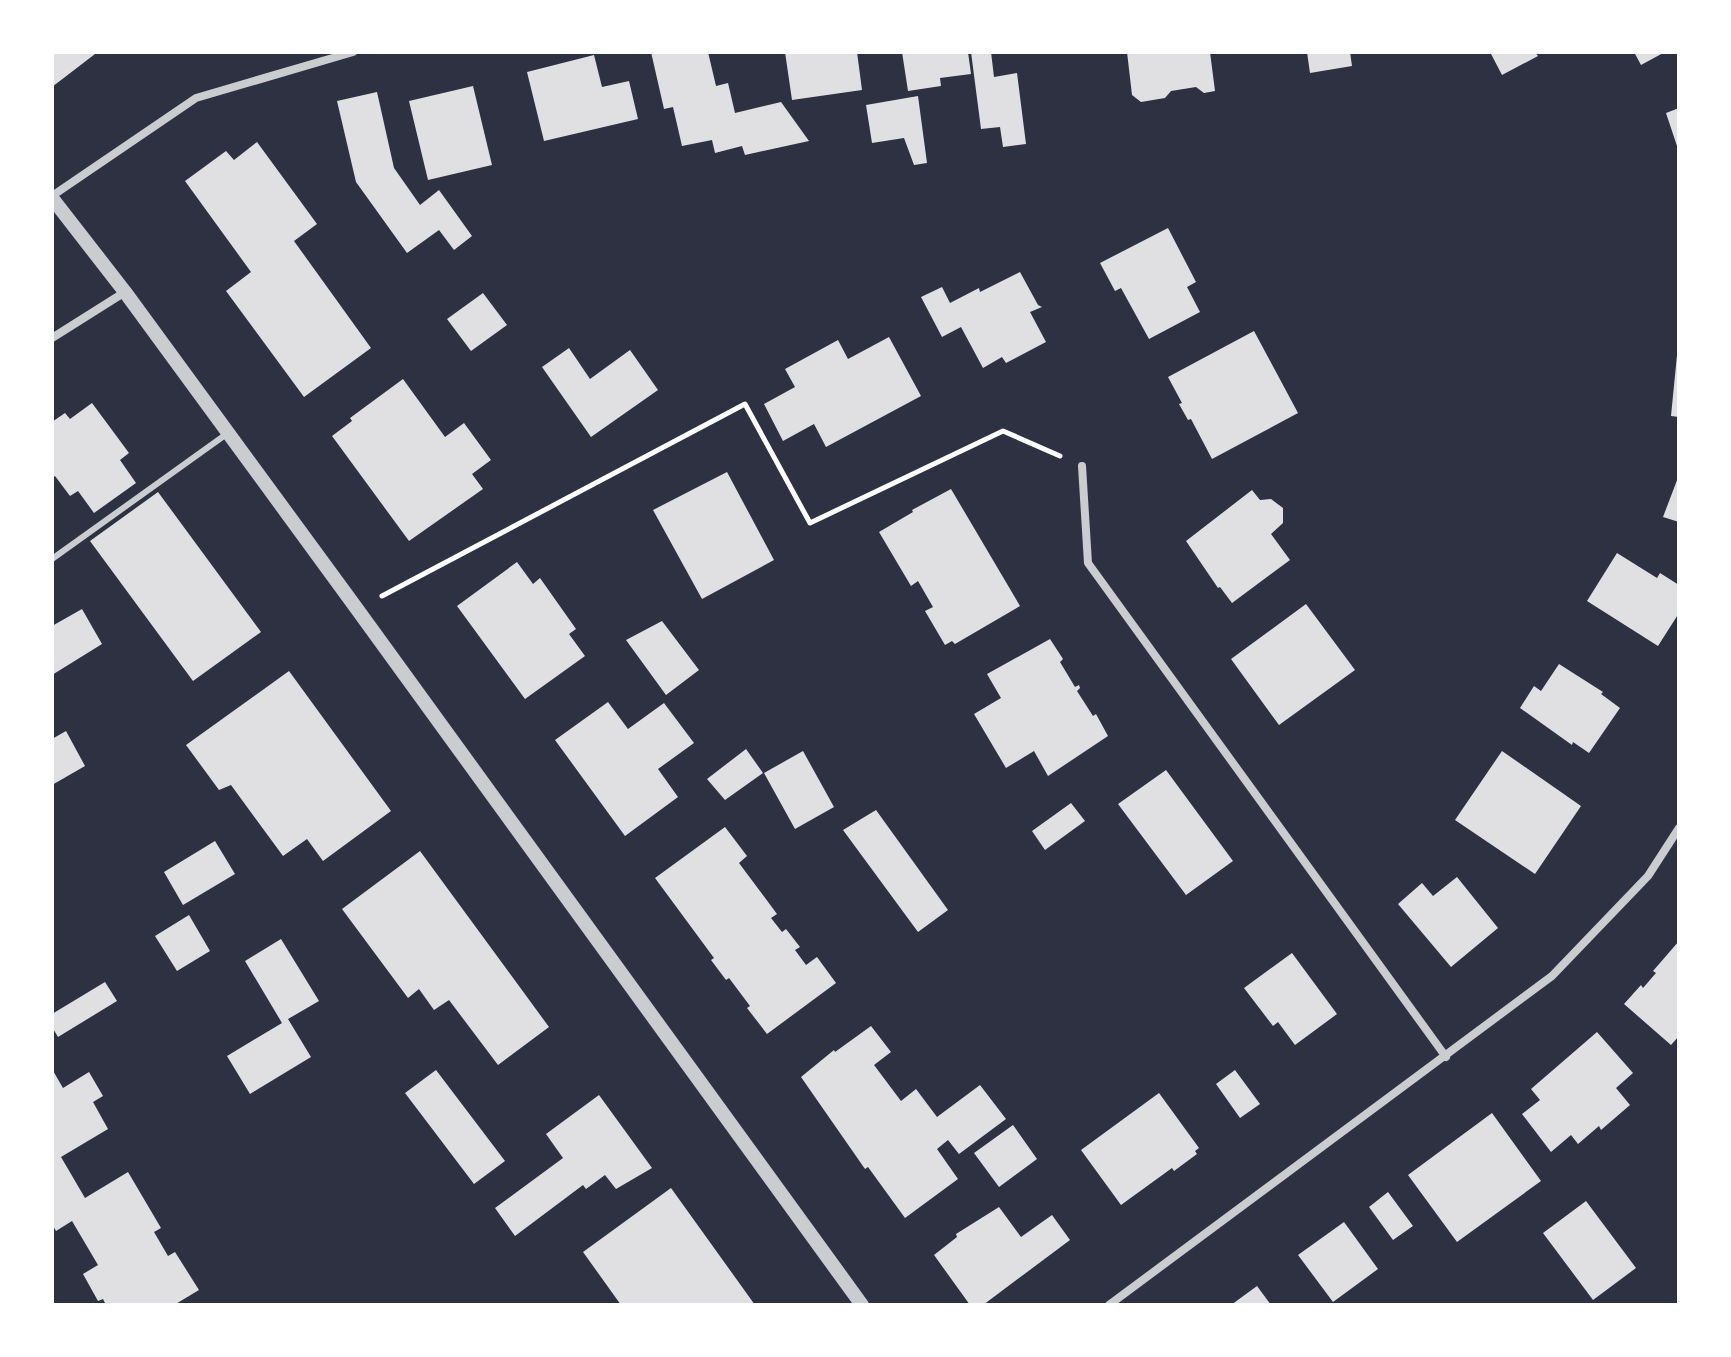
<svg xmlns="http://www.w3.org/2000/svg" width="1731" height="1357" font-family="Signika,sans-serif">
<rect width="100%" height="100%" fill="#2d3142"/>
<path fill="#e0e0e3" d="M 52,52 L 93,52 L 95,54 L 52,87 Z
M 651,52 L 708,52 L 716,86 L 728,83 L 735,113 L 781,102 L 809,141 L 745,155 L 742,146 L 715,153 L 712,140 L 682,146 L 673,107 L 664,109 Z
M 785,52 L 857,52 L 862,90 L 792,100 Z
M 902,52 L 968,52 L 971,74 L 940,78 L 941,86 L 908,91 Z
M 971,52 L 991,52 L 994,77 L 1017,73 L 1026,144 L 1003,147 L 1000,127 L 981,129 Z
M 1127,52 L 1210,52 L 1215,91 L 1204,93 L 1196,87 L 1171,91 L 1165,98 L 1141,102 L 1132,95 Z
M 1307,52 L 1350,52 L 1352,66 L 1310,73 Z
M 1490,52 L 1535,52 L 1538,56 L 1502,75 Z
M 1634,52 L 1665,52 L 1641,65 Z
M 594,55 L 602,87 L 629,81 L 638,119 L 544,141 L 527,72 Z
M 473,86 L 492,165 L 428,180 L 409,101 Z
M 377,92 L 394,168 L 420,205 L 439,190 L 472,236 L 454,250 L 439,230 L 407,253 L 356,182 L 337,101 Z
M 918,96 L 927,163 L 914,165 L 904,138 L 872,143 L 866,105 Z
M 1679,108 L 1679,149 L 1678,149 L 1666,113 Z
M 257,142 L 317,224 L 294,241 L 371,348 L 304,397 L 226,291 L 251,272 L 185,181 L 226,151 L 234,160 Z
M 1168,228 L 1196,282 L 1187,287 L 1200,312 L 1149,339 L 1121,288 L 1115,291 L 1100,263 Z
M 1020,272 L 1038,305 L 1042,307 L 1030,312 L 1046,342 L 1006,363 L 1002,357 L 983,368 L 961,327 L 942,337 L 921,297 L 942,287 L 950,303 L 979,288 L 980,292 Z
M 483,293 L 507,325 L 471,351 L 447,319 Z
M 1254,331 L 1298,413 L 1212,459 L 1191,419 L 1188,420 L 1179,404 L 1182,403 L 1168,377 Z
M 889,337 L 921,396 L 826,447 L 814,424 L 783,441 L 764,404 L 795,387 L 785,369 L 838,340 L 848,359 Z
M 569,348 L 590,379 L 630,350 L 658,390 L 591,437 L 542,367 Z
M 1677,355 L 1679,355 L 1679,417 L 1671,416 Z
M 403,379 L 445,437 L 464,423 L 491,460 L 472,474 L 483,489 L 409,541 L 332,436 L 352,421 L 350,418 Z
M 92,403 L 129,453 L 120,460 L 136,483 L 94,513 L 78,491 L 70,496 L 55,476 L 52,478 L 52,422 L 65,413 L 70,419 Z
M 727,472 L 774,560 L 702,599 L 653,510 Z
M 1679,475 L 1679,522 L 1663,517 Z
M 951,489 L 1020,606 L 955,644 L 952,641 L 945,645 L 925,611 L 933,607 L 918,581 L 911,586 L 879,532 L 913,512 L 912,510 Z
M 1252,490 L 1260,500 L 1271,499 L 1283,508 L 1283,523 L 1271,534 L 1290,560 L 1232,603 L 1220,587 L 1218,588 L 1186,541 Z
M 158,492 L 261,632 L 193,681 L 90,541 Z
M 1617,553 L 1657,578 L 1660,573 L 1679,585 L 1679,613 L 1658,646 L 1587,601 Z
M 517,562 L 533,584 L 540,578 L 576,629 L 569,634 L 585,656 L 525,699 L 457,606 Z
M 1306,604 L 1355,670 L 1279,725 L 1231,659 Z
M 82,609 L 102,644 L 52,675 L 52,626 Z
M 662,621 L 699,670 L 666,695 L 626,640 Z
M 1050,639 L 1063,659 L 1060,662 L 1075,687 L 1079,685 L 1080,688 L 1077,691 L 1093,716 L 1096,714 L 1108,736 L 1048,776 L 1034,751 L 1006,768 L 974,714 L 1001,698 L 987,674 Z
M 1559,664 L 1603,692 L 1601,694 L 1620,708 L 1589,753 L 1573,742 L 1572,745 L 1520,708 L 1534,686 L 1541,691 Z
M 289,671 L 391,811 L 323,861 L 307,839 L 283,856 L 231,785 L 219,790 L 186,745 Z
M 608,702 L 628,729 L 664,703 L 694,743 L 658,769 L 678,797 L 625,836 L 555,740 Z
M 66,731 L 85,766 L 52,785 L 52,739 Z
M 746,749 L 763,773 L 725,800 L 707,779 Z
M 803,751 L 834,807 L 795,829 L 764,773 Z
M 1502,751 L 1581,806 L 1535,874 L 1455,820 Z
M 1166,770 L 1233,861 L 1186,895 L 1118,804 Z
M 1071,803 L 1085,821 L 1045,850 L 1032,831 Z
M 876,810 L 948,910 L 918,932 L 843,830 Z
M 725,827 L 747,856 L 739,863 L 777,914 L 771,918 L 782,932 L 786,929 L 800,947 L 795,950 L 806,965 L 817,957 L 836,983 L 767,1034 L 747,1008 L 750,1006 L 729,978 L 726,980 L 711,960 L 714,958 L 655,878 Z
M 215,841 L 235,874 L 183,905 L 164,872 Z
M 420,851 L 549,1027 L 498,1065 L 449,1000 L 434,1010 L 419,989 L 408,998 L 342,909 Z
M 1457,877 L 1498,928 L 1451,967 L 1398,904 L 1422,883 L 1433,896 Z
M 189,915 L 210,951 L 177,971 L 155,936 Z
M 281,939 L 319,1001 L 288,1019 L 311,1057 L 250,1094 L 227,1056 L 282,1023 L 245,961 Z
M 1679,941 L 1679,1036 L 1671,1045 L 1624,1004 L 1641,985 L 1643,988 L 1656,973 L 1653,971 Z
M 1292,953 L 1337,1014 L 1295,1045 L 1278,1022 L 1273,1026 L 1244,988 Z
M 105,982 L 117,1001 L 58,1037 L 52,1027 L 52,1014 Z
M 871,1026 L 891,1052 L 874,1065 L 901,1101 L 916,1089 L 937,1117 L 980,1085 L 1006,1119 L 959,1154 L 948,1140 L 937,1149 L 958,1179 L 905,1218 L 868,1167 L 865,1169 L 801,1077 L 834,1050 L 835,1052 Z
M 1597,1032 L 1633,1073 L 1616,1088 L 1630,1105 L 1601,1130 L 1599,1126 L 1578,1144 L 1571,1135 L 1551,1152 L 1522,1114 L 1540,1100 L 1531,1089 Z
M 52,1069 L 63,1088 L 89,1072 L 103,1096 L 93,1102 L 108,1129 L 61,1157 L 85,1198 L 128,1172 L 161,1228 L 154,1232 L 168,1256 L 175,1252 L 199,1290 L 174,1305 L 106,1305 L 103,1299 L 98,1301 L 83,1274 L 98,1265 L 72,1221 L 56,1231 L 52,1224 Z
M 436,1070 L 505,1161 L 474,1184 L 405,1093 Z
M 1235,1070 L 1260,1104 L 1240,1118 L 1216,1084 Z
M 1159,1093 L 1199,1148 L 1195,1151 L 1197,1154 L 1174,1171 L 1172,1168 L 1121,1205 L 1081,1150 Z
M 599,1095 L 652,1168 L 616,1189 L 605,1175 L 586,1189 L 583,1185 L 515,1236 L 495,1208 L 563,1158 L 546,1134 Z
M 1492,1113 L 1541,1181 L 1457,1242 L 1408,1175 Z
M 1013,1125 L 1037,1159 L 999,1187 L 974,1153 Z
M 671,1188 L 755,1305 L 621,1305 L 583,1252 Z
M 1388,1192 L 1413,1226 L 1393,1240 L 1369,1207 Z
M 1586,1201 L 1636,1268 L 1593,1300 L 1543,1233 Z
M 999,1207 L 1021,1237 L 1052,1215 L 1070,1240 L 983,1305 L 970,1305 L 934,1255 L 957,1237 L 956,1234 Z
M 1344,1222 L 1378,1269 L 1333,1302 L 1298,1255 Z
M 1257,1286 L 1271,1305 L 1231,1305 Z"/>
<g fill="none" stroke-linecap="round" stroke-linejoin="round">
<path stroke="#fff" stroke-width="5" d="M 382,596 L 745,404 L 810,523 L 1003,431 L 1060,456"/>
<path stroke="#caccd0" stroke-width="6" d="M 52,559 L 228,433"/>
<path stroke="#caccd0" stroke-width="8" d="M 52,196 L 196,98 L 353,52
M 52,338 L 125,292
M 1082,466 L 1088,563 L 1446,1057
M 1109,1305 L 1552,976 L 1648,876 L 1679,828"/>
<path stroke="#caccd0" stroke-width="14" d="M 52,198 L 125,292 L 357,609 L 862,1305"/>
</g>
<rect width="1731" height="1357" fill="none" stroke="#ffffff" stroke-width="108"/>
</svg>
